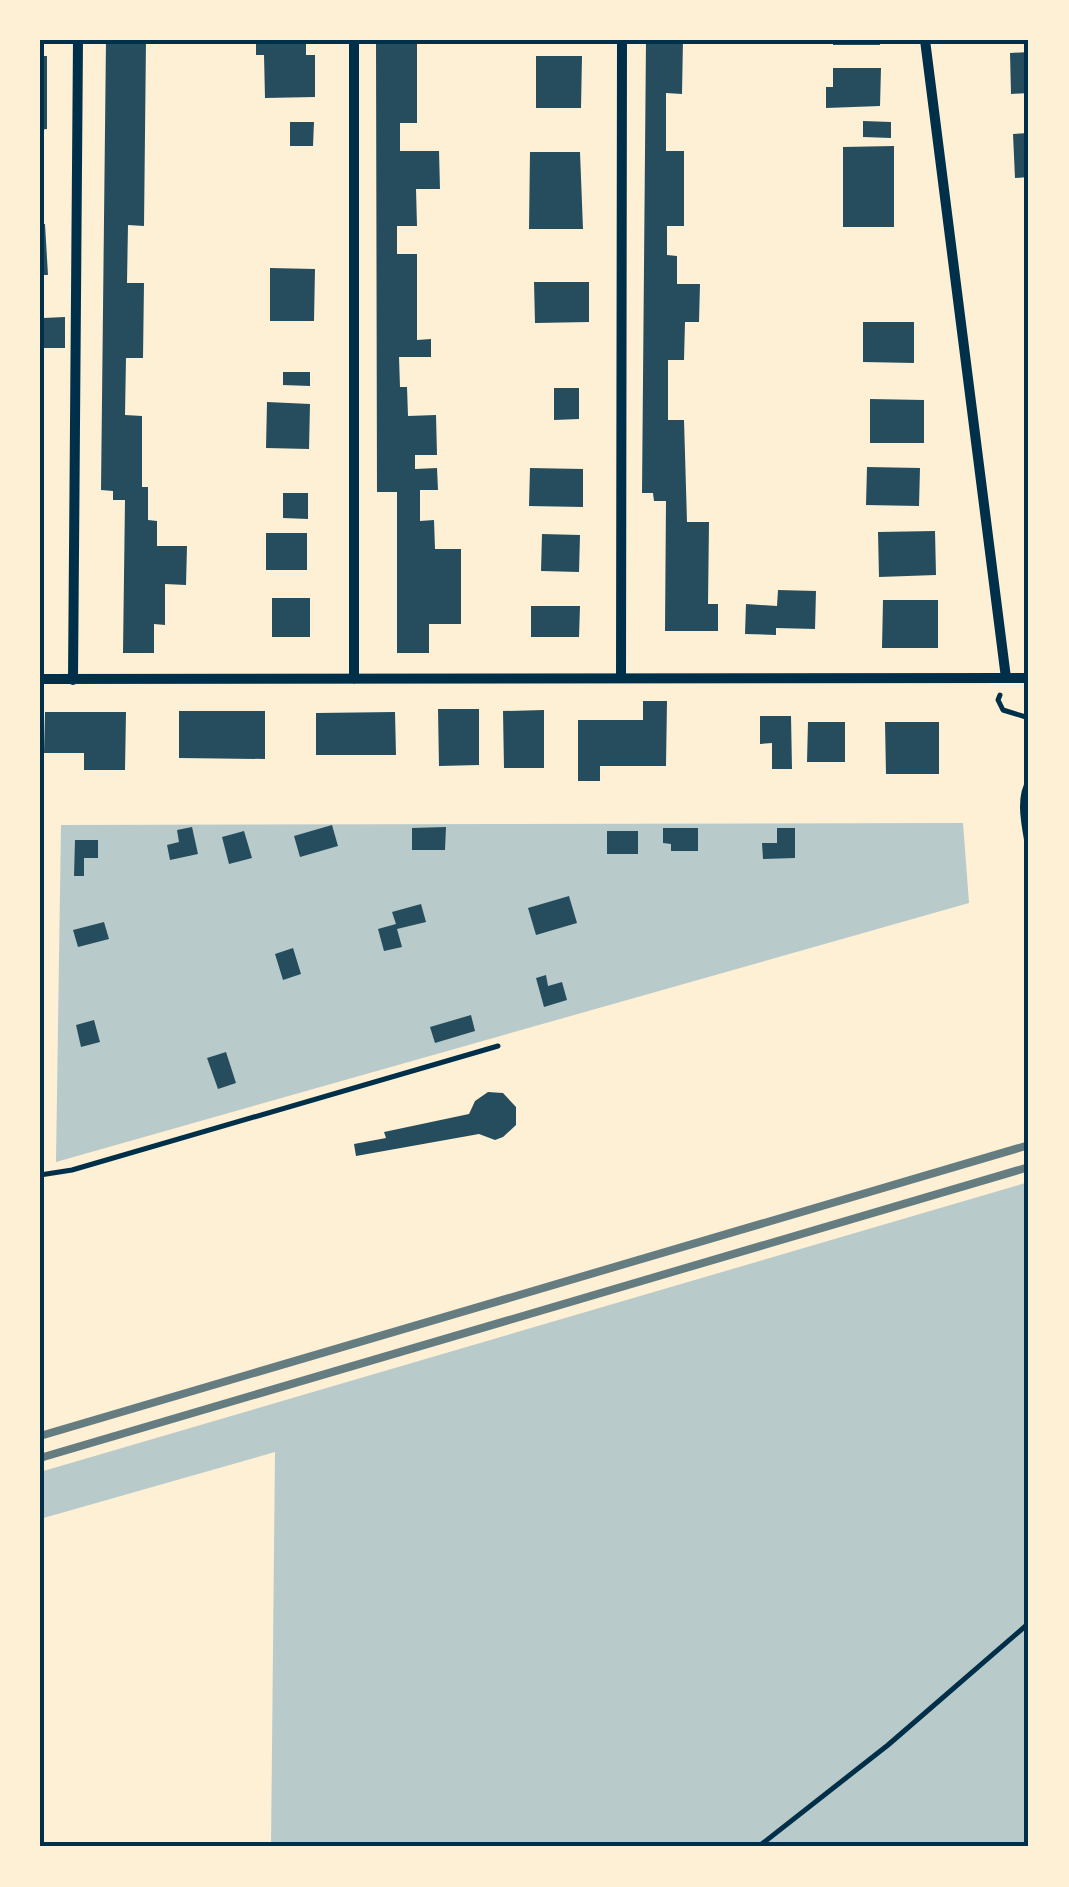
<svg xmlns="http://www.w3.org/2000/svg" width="1069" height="1887" font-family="Jost,sans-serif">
<rect width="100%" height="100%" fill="#fdf0d5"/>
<path fill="#b9caca" d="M 963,823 L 969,903 L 56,1162 L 61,825 Z
M 1029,1182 L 1029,1847 L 271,1847 L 275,1452 L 40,1519 L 40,1472 Z"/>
<path fill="#264d5e" d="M 106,40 L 146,40 L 144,226 L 128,225 L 127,283 L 144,283 L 143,358 L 126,358 L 125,415 L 142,416 L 142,487 L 148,487 L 148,520 L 157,521 L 157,546 L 187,546 L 186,585 L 165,584 L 165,625 L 154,624 L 154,653 L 123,653 L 125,500 L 113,500 L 113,491 L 101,490 Z
M 256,40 L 306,40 L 306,55 L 315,55 L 315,97 L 265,98 L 264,55 L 256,55 Z
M 376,40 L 417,40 L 417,123 L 400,123 L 400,151 L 439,151 L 440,189 L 416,189 L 417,226 L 397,226 L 397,254 L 417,254 L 417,340 L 431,339 L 431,357 L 399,357 L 400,387 L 407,387 L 408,416 L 436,415 L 437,455 L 415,455 L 415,469 L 437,468 L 438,490 L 420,490 L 420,521 L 434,520 L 435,549 L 461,549 L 461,624 L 429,624 L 429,653 L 397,653 L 397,492 L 377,492 Z
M 646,40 L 683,40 L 682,94 L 666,93 L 666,151 L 684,151 L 684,226 L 667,226 L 667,255 L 677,256 L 677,284 L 700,284 L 699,322 L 685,322 L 684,360 L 668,360 L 668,420 L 684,420 L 687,522 L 709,522 L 708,604 L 718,604 L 718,631 L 665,631 L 666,501 L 654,501 L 653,493 L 642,493 Z
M 833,40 L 880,40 L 880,45 L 833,45 Z
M 1029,52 L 1029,93 L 1011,94 L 1010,53 Z
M 40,56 L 47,56 L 47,129 L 40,130 Z
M 536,56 L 582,56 L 581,108 L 536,108 Z
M 833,68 L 881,68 L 880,106 L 826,108 L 826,87 L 833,87 Z
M 863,121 L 891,122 L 891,138 L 863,137 Z
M 290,122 L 314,122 L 313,146 L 290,146 Z
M 1029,133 L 1029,177 L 1015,178 L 1013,134 Z
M 894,146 L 894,227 L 843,227 L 843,147 Z
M 530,152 L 580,152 L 583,229 L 529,229 Z
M 40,224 L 45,224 L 48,275 L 40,275 Z
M 270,268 L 315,269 L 314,321 L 270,321 Z
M 534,282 L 589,282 L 589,322 L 535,323 Z
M 65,317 L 65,348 L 43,348 L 43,318 Z
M 863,322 L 914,322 L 914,363 L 863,362 Z
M 40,355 L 44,355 L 44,384 L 40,384 Z
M 283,372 L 310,372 L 310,386 L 283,385 Z
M 554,388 L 579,388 L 579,419 L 554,420 Z
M 870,399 L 924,400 L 924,443 L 870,443 Z
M 267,402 L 310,404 L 309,449 L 266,448 Z
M 867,467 L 920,468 L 919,506 L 866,505 Z
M 530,468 L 583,469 L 583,507 L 529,506 Z
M 283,493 L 308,493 L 308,519 L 283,518 Z
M 935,531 L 936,575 L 879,577 L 878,532 Z
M 266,533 L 307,533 L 307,570 L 266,570 Z
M 542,534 L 580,535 L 579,572 L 541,571 Z
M 778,590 L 816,591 L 815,629 L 776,628 L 776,635 L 745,634 L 746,604 L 777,606 Z
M 272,598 L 310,598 L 310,637 L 272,637 Z
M 883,600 L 938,600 L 938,648 L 882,648 Z
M 531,606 L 580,606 L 579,637 L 531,637 Z
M 643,701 L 667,701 L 666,766 L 600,766 L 600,781 L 578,781 L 578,720 L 643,720 Z
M 438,709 L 479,709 L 479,765 L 439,766 Z
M 544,710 L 544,768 L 504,768 L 503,711 Z
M 179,711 L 265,711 L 265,759 L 179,758 Z
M 45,712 L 126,712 L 125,770 L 84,770 L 84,753 L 44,753 Z
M 395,712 L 396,755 L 316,755 L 316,713 Z
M 760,716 L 791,716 L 792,769 L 772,769 L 772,743 L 760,744 Z
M 808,722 L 845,722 L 845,762 L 807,762 Z
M 885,722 L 939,722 L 939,774 L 886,774 Z
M 332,825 L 338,846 L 300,857 L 294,836 Z
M 192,827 L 198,854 L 170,860 L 167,845 L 179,842 L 177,830 Z
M 446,827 L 445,850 L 412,850 L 412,828 Z
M 663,828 L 698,828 L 698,851 L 671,851 L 671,844 L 663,843 Z
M 777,828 L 795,828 L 795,858 L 763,859 L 762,843 L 777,843 Z
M 244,831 L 252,858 L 229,864 L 222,837 Z
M 607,831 L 638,831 L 638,854 L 607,854 Z
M 75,840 L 98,840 L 98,858 L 84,858 L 84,876 L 74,876 Z
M 569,896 L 577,923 L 536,935 L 528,908 Z
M 421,904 L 426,922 L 397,929 L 402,947 L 384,951 L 378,929 L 396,924 L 392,912 Z
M 104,922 L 109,939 L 78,947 L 73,930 Z
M 293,948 L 301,974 L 283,980 L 275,954 Z
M 546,975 L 548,986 L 562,982 L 567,1000 L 544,1007 L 536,978 Z
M 471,1015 L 475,1031 L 435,1043 L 430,1027 Z
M 94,1020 L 100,1042 L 81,1047 L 76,1025 Z
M 226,1052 L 236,1083 L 218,1089 L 207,1058 Z
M 488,1092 L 503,1093 L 516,1107 L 516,1125 L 503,1137 L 495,1140 L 479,1134 L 356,1156 L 354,1144 L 386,1138 L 384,1132 L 469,1114 L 475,1101 Z"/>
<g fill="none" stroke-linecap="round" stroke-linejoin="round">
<path stroke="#003049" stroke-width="5" d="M 1000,695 L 998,700 L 1003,710 L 1029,718
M 1029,780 C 1016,800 1026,832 1029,855
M 40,1175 L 72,1170 L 498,1046
M 758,1847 L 888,1745 L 1029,1623"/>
<path stroke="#003049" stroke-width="10" d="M 925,40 L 1006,678
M 621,678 L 622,40
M 40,679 L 1029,678
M 354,679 L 354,40
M 73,680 L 78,40"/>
<path stroke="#657d81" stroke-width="8" d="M 40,1436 L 1029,1145
M 40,1458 L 1029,1167"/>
</g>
<rect width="1069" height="1887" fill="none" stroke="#fdf0d5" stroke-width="85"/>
<rect x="42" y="42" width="984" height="1802" fill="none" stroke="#003049" stroke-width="4"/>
</svg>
